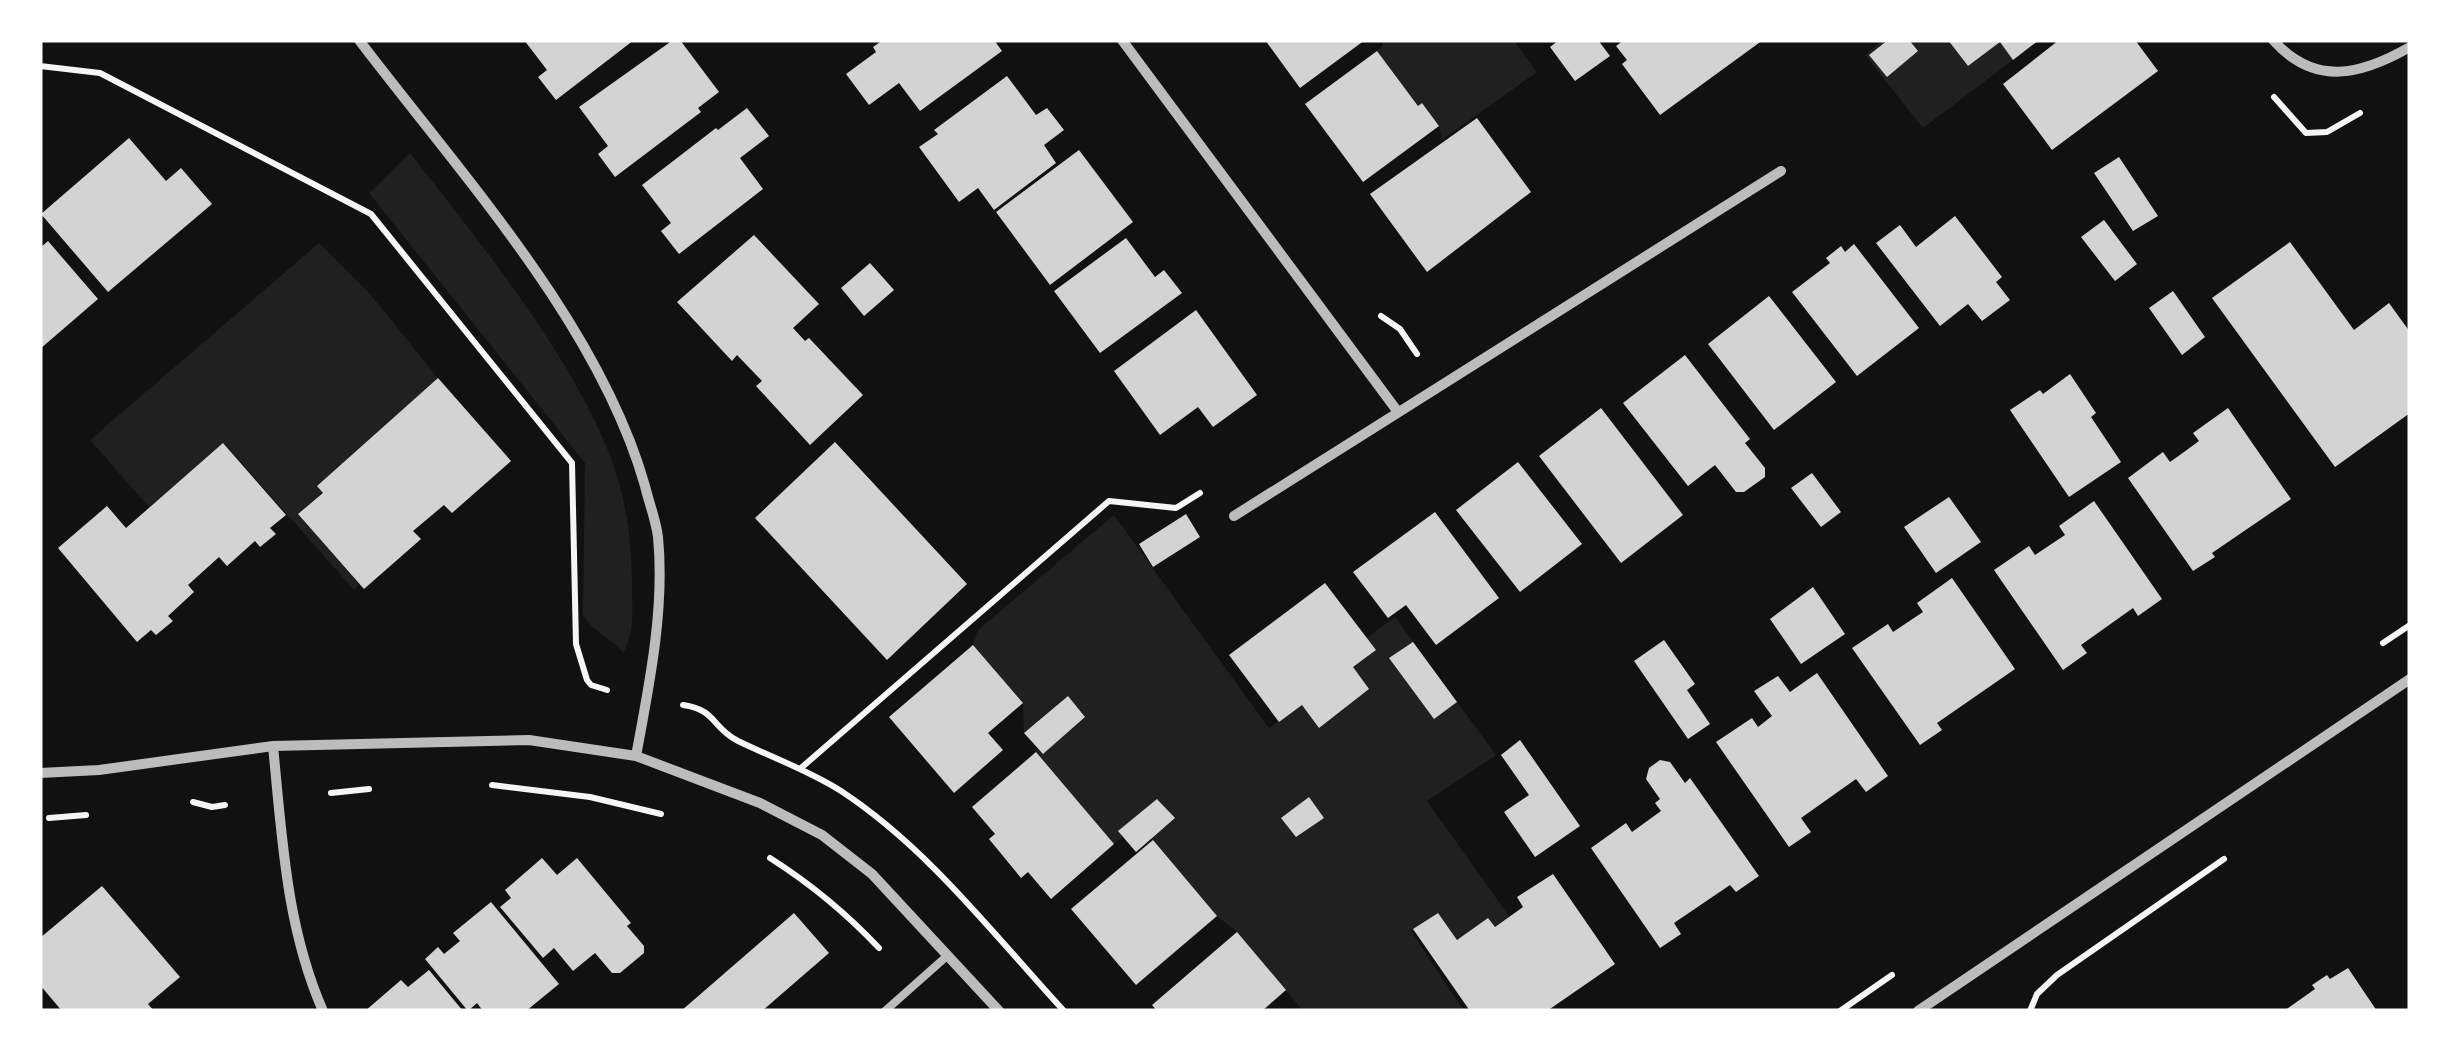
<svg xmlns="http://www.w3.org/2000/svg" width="2450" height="1051" font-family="'Archivo Narrow',sans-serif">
<rect width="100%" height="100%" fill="#111"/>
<path fill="#202020" d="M 1381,40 L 1513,40 L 1537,72 L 1442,140 L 1439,126 L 1422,103 L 1418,106 L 1377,51 L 1383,45 Z
M 1883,40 L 1948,40 L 1968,66 L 2000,42 L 2013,60 L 1923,128 L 1865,55 Z
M 410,153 C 478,240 572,355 611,458 C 626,498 632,542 632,585 C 632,607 635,633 623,653 C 612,638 594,632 583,616 L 585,463 L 369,193 Z
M 319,243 L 370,294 L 438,378 L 317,486 L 323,493 L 298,514 L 359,584 L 354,590 L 224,443 L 149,507 L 90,440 Z
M 1114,515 L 1269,728 L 1302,705 L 1319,727 L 1344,709 L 1353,667 L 1376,650 L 1367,638 L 1395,617 L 1496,755 L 1427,801 L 1509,916 L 1495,927 L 1457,940 L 1437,913 L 1411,931 L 1464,1011 L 1303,1011 L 1237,932 L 1217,916 L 1151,839 L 1174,818 L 1158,799 L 1119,831 L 1123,836 L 1114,844 L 1036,752 L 1038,749 L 1043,753 L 1085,717 L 1067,696 L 1024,733 L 1023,703 L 973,645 L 978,630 Z"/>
<path fill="#d3d3d3" d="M 524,40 L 634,40 L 556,100 L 538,77 L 547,70 Z
M 673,40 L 680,40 L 719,92 L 698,108 L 701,112 L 615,177 L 598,154 L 608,146 L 579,107 Z
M 883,40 L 994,40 L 1002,51 L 920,111 L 899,83 L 869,105 L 846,74 L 876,52 L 873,47 Z
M 1265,40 L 1365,40 L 1300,88 Z
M 1559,40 L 1598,40 L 1610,56 L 1575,81 L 1550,47 Z
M 1624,40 L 1652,42 L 1763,40 L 1660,115 L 1622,64 L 1627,60 L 1616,46 Z
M 1888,40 L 1909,40 L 1918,51 L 1887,77 L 1869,55 Z
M 1948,40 L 2039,40 L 2013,60 L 2000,42 L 1968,66 Z
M 2059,40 L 2135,40 L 2158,71 L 2052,150 L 2003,84 Z
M 1377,51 L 1418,106 L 1422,103 L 1439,126 L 1363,182 L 1305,104 Z
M 1007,76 L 1036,115 L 1047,108 L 1064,130 L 1044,145 L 1056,163 L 994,210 L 978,188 L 959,202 L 919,147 L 938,134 L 934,130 Z
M 747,108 L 769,136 L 740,158 L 763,189 L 679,254 L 661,231 L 671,223 L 642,185 L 716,128 L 718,130 Z
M 1477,118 L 1531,192 L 1427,272 L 1370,194 Z
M 129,138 L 166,181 L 181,168 L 212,204 L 108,292 L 41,214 Z
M 1079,150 L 1133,222 L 1050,285 L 996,212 Z
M 2119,157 L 2158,216 L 2133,231 L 2094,173 Z
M 1955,216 L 2002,277 L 1996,282 L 2010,300 L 1982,321 L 1968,304 L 1940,326 L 1876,243 L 1900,225 L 1916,247 Z
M 2104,220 L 2137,264 L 2115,281 L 2081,237 Z
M 754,235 L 819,304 L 793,328 L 805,341 L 809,338 L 863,395 L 810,445 L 756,386 L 762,381 L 737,355 L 732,361 L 677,302 Z
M 1126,238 L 1155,277 L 1164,270 L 1182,293 L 1100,353 L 1054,291 Z
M 48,241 L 98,299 L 40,349 L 40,248 Z
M 2290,242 L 2354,330 L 2389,303 L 2410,332 L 2410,413 L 2335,467 L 2212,298 Z
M 1854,244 L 1919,328 L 1857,376 L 1792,292 L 1830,263 L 1826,258 L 1841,246 L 1845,252 Z
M 870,263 L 894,290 L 864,316 L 841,288 Z
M 2173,291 L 2205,337 L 2182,355 L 2149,308 Z
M 1769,296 L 1836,382 L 1774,430 L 1708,344 Z
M 1196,310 L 1257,395 L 1213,427 L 1198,407 L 1160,435 L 1114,371 Z
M 1685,355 L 1750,439 L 1745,443 L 1765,468 L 1765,477 L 1744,492 L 1736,492 L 1715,465 L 1688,486 L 1623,403 Z
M 2070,374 L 2096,413 L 2091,417 L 2121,462 L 2069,497 L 2010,410 L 2040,390 L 2043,394 Z
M 438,378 L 511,461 L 452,513 L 444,505 L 413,531 L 421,539 L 364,589 L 298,514 L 323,493 L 317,486 Z
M 1601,408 L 1683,515 L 1621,563 L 1539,456 Z
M 2228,408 L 2291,499 L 2212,553 L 2215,557 L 2193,571 L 2128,478 L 2163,452 L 2170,462 L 2184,452 L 2199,441 L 2193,433 Z
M 835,442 L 967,584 L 887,660 L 755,518 Z
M 223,443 L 286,515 L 270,528 L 276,534 L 260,547 L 255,541 L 227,566 L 219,557 L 188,585 L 194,592 L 168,616 L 173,621 L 156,635 L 151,630 L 137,642 L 58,548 L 107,506 L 126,528 Z
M 1518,462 L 1582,544 L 1520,592 L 1456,510 Z
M 1812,473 L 1841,512 L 1821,527 L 1791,488 Z
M 1949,497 L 1981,542 L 1936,573 L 1904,527 Z
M 2094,501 L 2162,599 L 2138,616 L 2133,608 L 2081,645 L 2087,653 L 2063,670 L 1994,570 L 2029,546 L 2035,555 L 2065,535 L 2059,526 Z
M 1435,512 L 1499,598 L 1436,645 L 1406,605 L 1388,618 L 1353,572 Z
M 1186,514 L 1200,537 L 1153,567 L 1139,544 Z
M 1952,578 L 2015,669 L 1937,723 L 1942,730 L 1920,745 L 1852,648 L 1888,624 L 1893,632 L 1923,612 L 1917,603 Z
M 1325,583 L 1376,650 L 1353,667 L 1369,689 L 1319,728 L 1302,705 L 1279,722 L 1229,655 Z
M 1813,587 L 1845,634 L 1801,664 L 1770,619 Z
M 1664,640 L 1695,684 L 1687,690 L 1710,724 L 1688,739 L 1634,661 Z
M 1413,642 L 1457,702 L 1434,719 L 1389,658 Z
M 973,645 L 1023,703 L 988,733 L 1003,750 L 954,793 L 889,717 Z
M 1817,673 L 1888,776 L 1866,792 L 1856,779 L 1801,818 L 1811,832 L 1789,847 L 1716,742 L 1752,718 L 1758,727 L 1772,716 L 1754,691 L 1778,676 L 1790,692 Z
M 1068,696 L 1085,717 L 1043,754 L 1024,733 Z
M 1520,740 L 1580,826 L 1535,857 L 1504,812 L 1529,795 L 1501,755 Z
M 1036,752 L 1114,844 L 1051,899 L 1028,872 L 1021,878 L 989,839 L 995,834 L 972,807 Z
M 1660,760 L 1670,762 L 1685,783 L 1690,778 L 1759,876 L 1736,892 L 1730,885 L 1674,923 L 1681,934 L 1660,948 L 1591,848 L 1626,823 L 1632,832 L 1661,811 L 1655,803 L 1660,799 L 1646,779 L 1649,768 Z
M 1309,797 L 1324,818 L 1296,837 L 1281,818 Z
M 1157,799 L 1175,818 L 1136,852 L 1118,831 Z
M 1153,840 L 1217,916 L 1136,985 L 1071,909 Z
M 542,858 L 557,875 L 577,858 L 631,923 L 627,926 L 644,946 L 644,953 L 620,973 L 612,973 L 595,953 L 573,971 L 554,948 L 543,958 L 500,907 L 511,898 L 505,890 Z
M 1553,874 L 1615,964 L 1547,1011 L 1470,1011 L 1413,929 L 1438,913 L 1457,940 L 1488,918 L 1495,927 L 1523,907 L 1517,897 Z
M 102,886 L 180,977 L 148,1004 L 154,1011 L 62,1011 L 40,985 L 40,938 Z
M 491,902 L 559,984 L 526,1011 L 483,1011 L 477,1003 L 468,1011 L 425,959 L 438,947 L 444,954 L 460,941 L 453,933 Z
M 794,913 L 829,953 L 762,1011 L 681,1011 Z
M 1237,932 L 1286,990 L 1262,1011 L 1157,1011 L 1152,1005 Z
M 2348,968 L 2377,1011 L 2284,1011 L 2315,989 L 2312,985 L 2327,975 L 2330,979 Z
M 429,970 L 463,1011 L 365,1011 L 401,980 L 408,987 Z"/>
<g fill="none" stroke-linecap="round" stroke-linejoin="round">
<path stroke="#f5f5f5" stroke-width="6" d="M 40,66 L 100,73 L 371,214 L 572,463 L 576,644 L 587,680 L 591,685 L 607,690
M 2274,97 L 2306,133 L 2327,132 L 2360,113
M 1381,316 L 1400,329 L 1417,354
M 2383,643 L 2410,625
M 683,705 C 717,710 711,727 738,741 C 773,758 808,770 841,791 C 928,848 994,935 1064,1011
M 801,768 L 1109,501 L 1176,508 L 1200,493
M 492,785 L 590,797 L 661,814
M 331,793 L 369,789
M 193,802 L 212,807 L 225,805
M 49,818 L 86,815
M 770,858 C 811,884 846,913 879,948
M 1840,1011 L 1892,975
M 2030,1011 L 2037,994 L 2057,975 L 2224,859"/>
<path stroke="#bcbcbc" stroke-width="8" d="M 885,1011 L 947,956"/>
<path stroke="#bcbcbc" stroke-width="10" d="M 359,40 C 460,173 599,324 645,486 C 649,503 656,520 658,537 C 665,609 649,686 636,756
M 1122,40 L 1398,412
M 2273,40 C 2315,87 2361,75 2410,47
M 1234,516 L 1781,171
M 273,746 C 282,836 286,927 323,1011
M 40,773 L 99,770 L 273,746 L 529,740 L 636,756 L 760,803 L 822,835 L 872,874 L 999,1011
M 1918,1011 L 2410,679"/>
</g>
<rect width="2450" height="1051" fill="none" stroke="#ffffff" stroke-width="85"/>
</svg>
